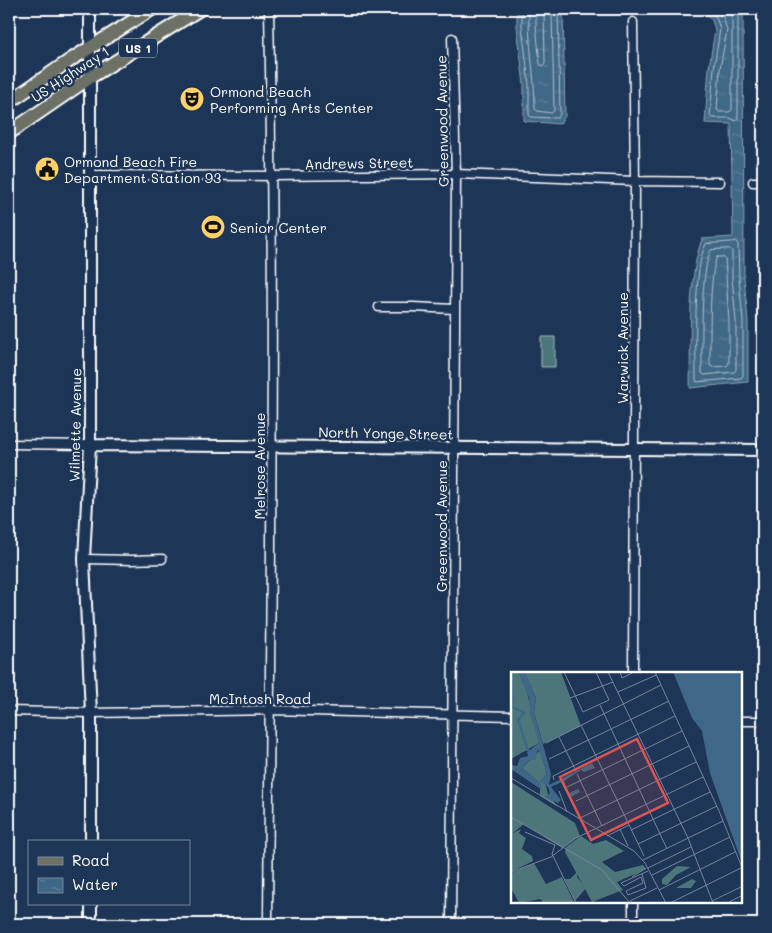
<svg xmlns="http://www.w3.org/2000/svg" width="772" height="933" font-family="Mali,sans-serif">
<defs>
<pattern id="water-ripples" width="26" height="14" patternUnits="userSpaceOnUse" patternTransform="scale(1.25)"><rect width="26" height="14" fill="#3f6787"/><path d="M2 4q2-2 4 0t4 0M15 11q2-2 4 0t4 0" fill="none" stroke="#5c7e99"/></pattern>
</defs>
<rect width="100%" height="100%" fill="#1d3557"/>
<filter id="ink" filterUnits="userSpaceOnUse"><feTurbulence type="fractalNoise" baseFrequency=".02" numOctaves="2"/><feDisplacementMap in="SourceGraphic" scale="10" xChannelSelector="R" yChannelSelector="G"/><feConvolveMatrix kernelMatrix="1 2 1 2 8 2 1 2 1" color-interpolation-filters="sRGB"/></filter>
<g filter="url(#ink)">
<path fill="#4c767a" stroke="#a6babc" d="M 541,337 L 555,337 L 555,367 L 541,367 Z"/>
<path fill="url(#water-ripples)" stroke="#8ca4b7" d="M 517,9 L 563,9 L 565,116 L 560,124 L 524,121 L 524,85 L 517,26 Z
M 629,9 L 743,9 L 744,278 L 748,321 L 748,382 L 690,388 C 691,345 687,279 702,239 L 733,237 L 731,124 L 705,123 L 709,67 L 715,30 L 712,20 L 704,13 Z"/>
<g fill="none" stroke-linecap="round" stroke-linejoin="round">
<path stroke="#b2c2cf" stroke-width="1" d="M 522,9 L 522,26 L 529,84 L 529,115 L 531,117 L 558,118 L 560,114 L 558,9
M 529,9 C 528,42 535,76 535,109 L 537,111 L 551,113 L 554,111 L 552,9
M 536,9 L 536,25 L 540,64 L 543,66 L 545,64 L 544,9
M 706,9 L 716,17 L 720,29 L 714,68 L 710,116 L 712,118 L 730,118 L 736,121 L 738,118 L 738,9
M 716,9 L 722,14 L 727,30 L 720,69 L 717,110 L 719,112 L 729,112 L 732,110 L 732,9
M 736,242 L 738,244 L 739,278 L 743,321 L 743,376 L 741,378 L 697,382 L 696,380 C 696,351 693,265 706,244 Z
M 730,249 L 732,251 L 732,278 L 736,321 L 736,370 L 734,372 L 704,375 L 702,373 C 702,347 700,270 711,250 Z
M 717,257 L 723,257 L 725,259 L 729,322 L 729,363 L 727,366 L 712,367 L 710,365 C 710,345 709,271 717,257 Z"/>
<defs>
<path id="minor" d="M 89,175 L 272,176 L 456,174 L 635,181 L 720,182
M 753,182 L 763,182
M 379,307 L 413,307 L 454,309
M 9,444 L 90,445
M 84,559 L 132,560 L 162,559
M 633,673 L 635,181 L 633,22
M 9,711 L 91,713 L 270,710 L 512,716
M 741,721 L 763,721
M 633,902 L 633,924
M 268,924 C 270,619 275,314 269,9
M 451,924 L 456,174 L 452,38"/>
<path id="tertiary" d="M 90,9 L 90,445 L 84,559 L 91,713 L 91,842
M 90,445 L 763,450
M 91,904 L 91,924"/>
<path id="primary" d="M 9,102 L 72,59 L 152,9
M 9,133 L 89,78 L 200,9"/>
</defs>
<use href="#minor" stroke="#fff" stroke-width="11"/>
<use href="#tertiary" stroke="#fff" stroke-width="14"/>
<use href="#primary" stroke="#fff" stroke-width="16"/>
<use href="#minor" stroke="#1d3557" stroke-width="8"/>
<use href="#tertiary" stroke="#1d3557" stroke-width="10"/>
<use href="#primary" stroke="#6c7065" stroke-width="12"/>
</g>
</g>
<defs>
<symbol id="theatre-disc" viewBox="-11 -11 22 22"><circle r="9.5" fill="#ffd166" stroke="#1d3557"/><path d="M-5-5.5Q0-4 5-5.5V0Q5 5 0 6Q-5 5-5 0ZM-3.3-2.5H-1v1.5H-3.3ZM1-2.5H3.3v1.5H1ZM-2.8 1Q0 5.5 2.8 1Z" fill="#111"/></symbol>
<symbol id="civic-disc" viewBox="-11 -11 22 22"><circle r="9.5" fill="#ffd166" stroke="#1d3557"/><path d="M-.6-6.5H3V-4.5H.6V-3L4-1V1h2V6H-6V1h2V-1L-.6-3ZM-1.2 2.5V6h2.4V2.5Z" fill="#111"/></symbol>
<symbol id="stadium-disc" viewBox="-11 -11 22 22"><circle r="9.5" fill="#ffd166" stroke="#1d3557"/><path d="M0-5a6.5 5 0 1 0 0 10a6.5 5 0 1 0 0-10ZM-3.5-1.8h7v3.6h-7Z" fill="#111"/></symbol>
</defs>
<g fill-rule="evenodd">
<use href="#theatre-disc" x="178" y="85" width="28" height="28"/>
<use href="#civic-disc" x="33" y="155" width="28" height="28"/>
<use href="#stadium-disc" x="199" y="213" width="28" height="28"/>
</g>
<g text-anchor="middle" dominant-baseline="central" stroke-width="5" stroke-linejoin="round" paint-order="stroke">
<rect fill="#1d3557" stroke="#bbc2cd" stroke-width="1" x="119" y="38.5" width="38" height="19" rx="4"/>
<g font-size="12" font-weight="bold" fill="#fff">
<text x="138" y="48">US 1</text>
</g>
<g font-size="14" fill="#fff" stroke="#1d3557">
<text transform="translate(70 74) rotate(-33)">US Highway 1</text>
<text transform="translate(442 121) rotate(-91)">Greenwood Avenue</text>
<text transform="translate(359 163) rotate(-1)">Andrews Street</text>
<text transform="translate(622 348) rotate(-90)">Warwick Avenue</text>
<text transform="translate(75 425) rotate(-89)">Wilmette Avenue</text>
<text transform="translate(386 433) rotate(1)">North Yonge Street</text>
<text transform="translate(259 466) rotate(-90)">Melrose Avenue</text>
<text transform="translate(441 526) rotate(-90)">Greenwood Avenue</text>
<text x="260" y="698">McIntosh Road</text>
</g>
<g font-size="14" fill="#fff" stroke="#1d3557" text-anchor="start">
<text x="210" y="91">Ormond Beach<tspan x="210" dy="16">Performing Arts Center</tspan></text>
<text x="64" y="161">Ormond Beach Fire<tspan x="64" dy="16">Department Station 93</tspan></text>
<text x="230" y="227">Senior Center</text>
</g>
</g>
<g transform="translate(511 672)">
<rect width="231" height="231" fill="#1d3557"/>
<path d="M 29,78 L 36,102 L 29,110 L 34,110 L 37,122 L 47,135 L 29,124 L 29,111 L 11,96 ZM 10,157 L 8,161 L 15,166 L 11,177 L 21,184 L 22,189 L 0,200 L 2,161 ZM 23,191 L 35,212 L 51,205 L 63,230 L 33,231 L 29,227 L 8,231 L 0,216 L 0,201 ZM 66,200 L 66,205 L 75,216 L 64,229 L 54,207 L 59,207 Z" fill="#4c767a"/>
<path d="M 0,110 L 64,151 L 69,164 L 51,176 L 13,152 L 2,161 L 8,179 L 4,183 L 0,174 ZM 70,164 L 82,172 L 95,168 L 113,179 L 91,190 L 104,200 L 132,193 L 135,197 L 106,210 L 112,218 L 81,230 L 54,180 L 55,175 ZM 166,194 L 180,195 L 165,203 L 156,213 L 151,212 L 151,207 ZM 181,207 L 185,209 L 180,216 L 165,216 Z" fill="#4c767a"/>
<path d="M 50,0 L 70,54 L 32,72 L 23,40 L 25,26 L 14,1 ZM 0,1 L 8,1 L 15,16 L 28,71 L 0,87 Z" fill="#4c767a"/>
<path d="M 7,0 L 14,0 L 25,26 L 23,40 L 40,102 L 38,113 L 81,91 L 84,96 L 73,100 L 70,98 L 53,109 L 58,121 L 67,117 L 69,120 L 58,126 L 51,110 L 40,115 L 50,128 L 47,131 L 34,125 L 39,121 L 37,115 L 29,110 L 36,102 L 29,78 L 26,79 L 25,88 L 19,88 L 11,96 L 29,111 L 31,118 L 0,97 L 0,93 L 6,94 L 9,86 L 17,84 L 16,80 L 28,71 L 19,42 L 18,26 ZM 231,0 L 232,1 L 231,191 L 199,101 L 191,59 L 181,46 L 162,0 Z" fill="#3f6787"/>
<path fill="none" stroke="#3f6787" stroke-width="2.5" d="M 0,11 L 2,35 L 13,41 L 7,48 L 17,79"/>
<path fill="none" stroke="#77869a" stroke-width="1" d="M 53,0 L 72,40 L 98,28 L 85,0M 97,0 L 177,166 L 202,231M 109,0 L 111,6 L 123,0M 144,0 L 208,139 L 232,198M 107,20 L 145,3M 59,26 L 102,10M 89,33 L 156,177M 70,53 L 133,184M 48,65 L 65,99M 35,71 L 150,13M 38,87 L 158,29M 66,102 L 91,154M 0,106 L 123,179 L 134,191 L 155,231M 43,108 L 42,104 L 164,44M 56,115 L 171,59M 48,119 L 56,140M 65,129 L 178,74M 0,145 L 91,198 L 119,231M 67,147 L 185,90M 109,157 L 117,174M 120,158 L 199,120M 14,160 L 44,173 L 41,182 L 65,231M 96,164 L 118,153M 127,172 L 206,134M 132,188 L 212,149M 137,196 L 180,175M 0,200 L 40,185 L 65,166 L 192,105M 131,202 L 135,216 L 117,223 L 115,219 L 132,211M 141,203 L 219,165M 121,205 L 135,196M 132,211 L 130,205 L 113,214 L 110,211 L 137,199M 148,218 L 224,180M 119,229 L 146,216M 201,229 L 232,214M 159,231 L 230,196M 216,231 L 232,223"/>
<path fill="#de5353" fill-opacity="0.15" stroke="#de5353" stroke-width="2.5" d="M 126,67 L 157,131 L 80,168 L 49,105 Z"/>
<rect width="231" height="231" fill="none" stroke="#fff" stroke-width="2.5"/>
</g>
<rect width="772" height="933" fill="none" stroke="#1d3557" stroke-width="30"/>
<rect x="15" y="15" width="742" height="903" fill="none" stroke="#fff" stroke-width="2" filter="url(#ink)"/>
<rect x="28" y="840" width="162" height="65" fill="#1d3557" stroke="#77869a"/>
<rect x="38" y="857" width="25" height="8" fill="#6c7065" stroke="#77869a"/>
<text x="72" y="866" font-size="15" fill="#ffffff">Road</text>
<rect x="38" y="878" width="25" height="15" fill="url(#water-ripples)" stroke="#77869a"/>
<text x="72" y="890" font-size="15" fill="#ffffff">Water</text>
</svg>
